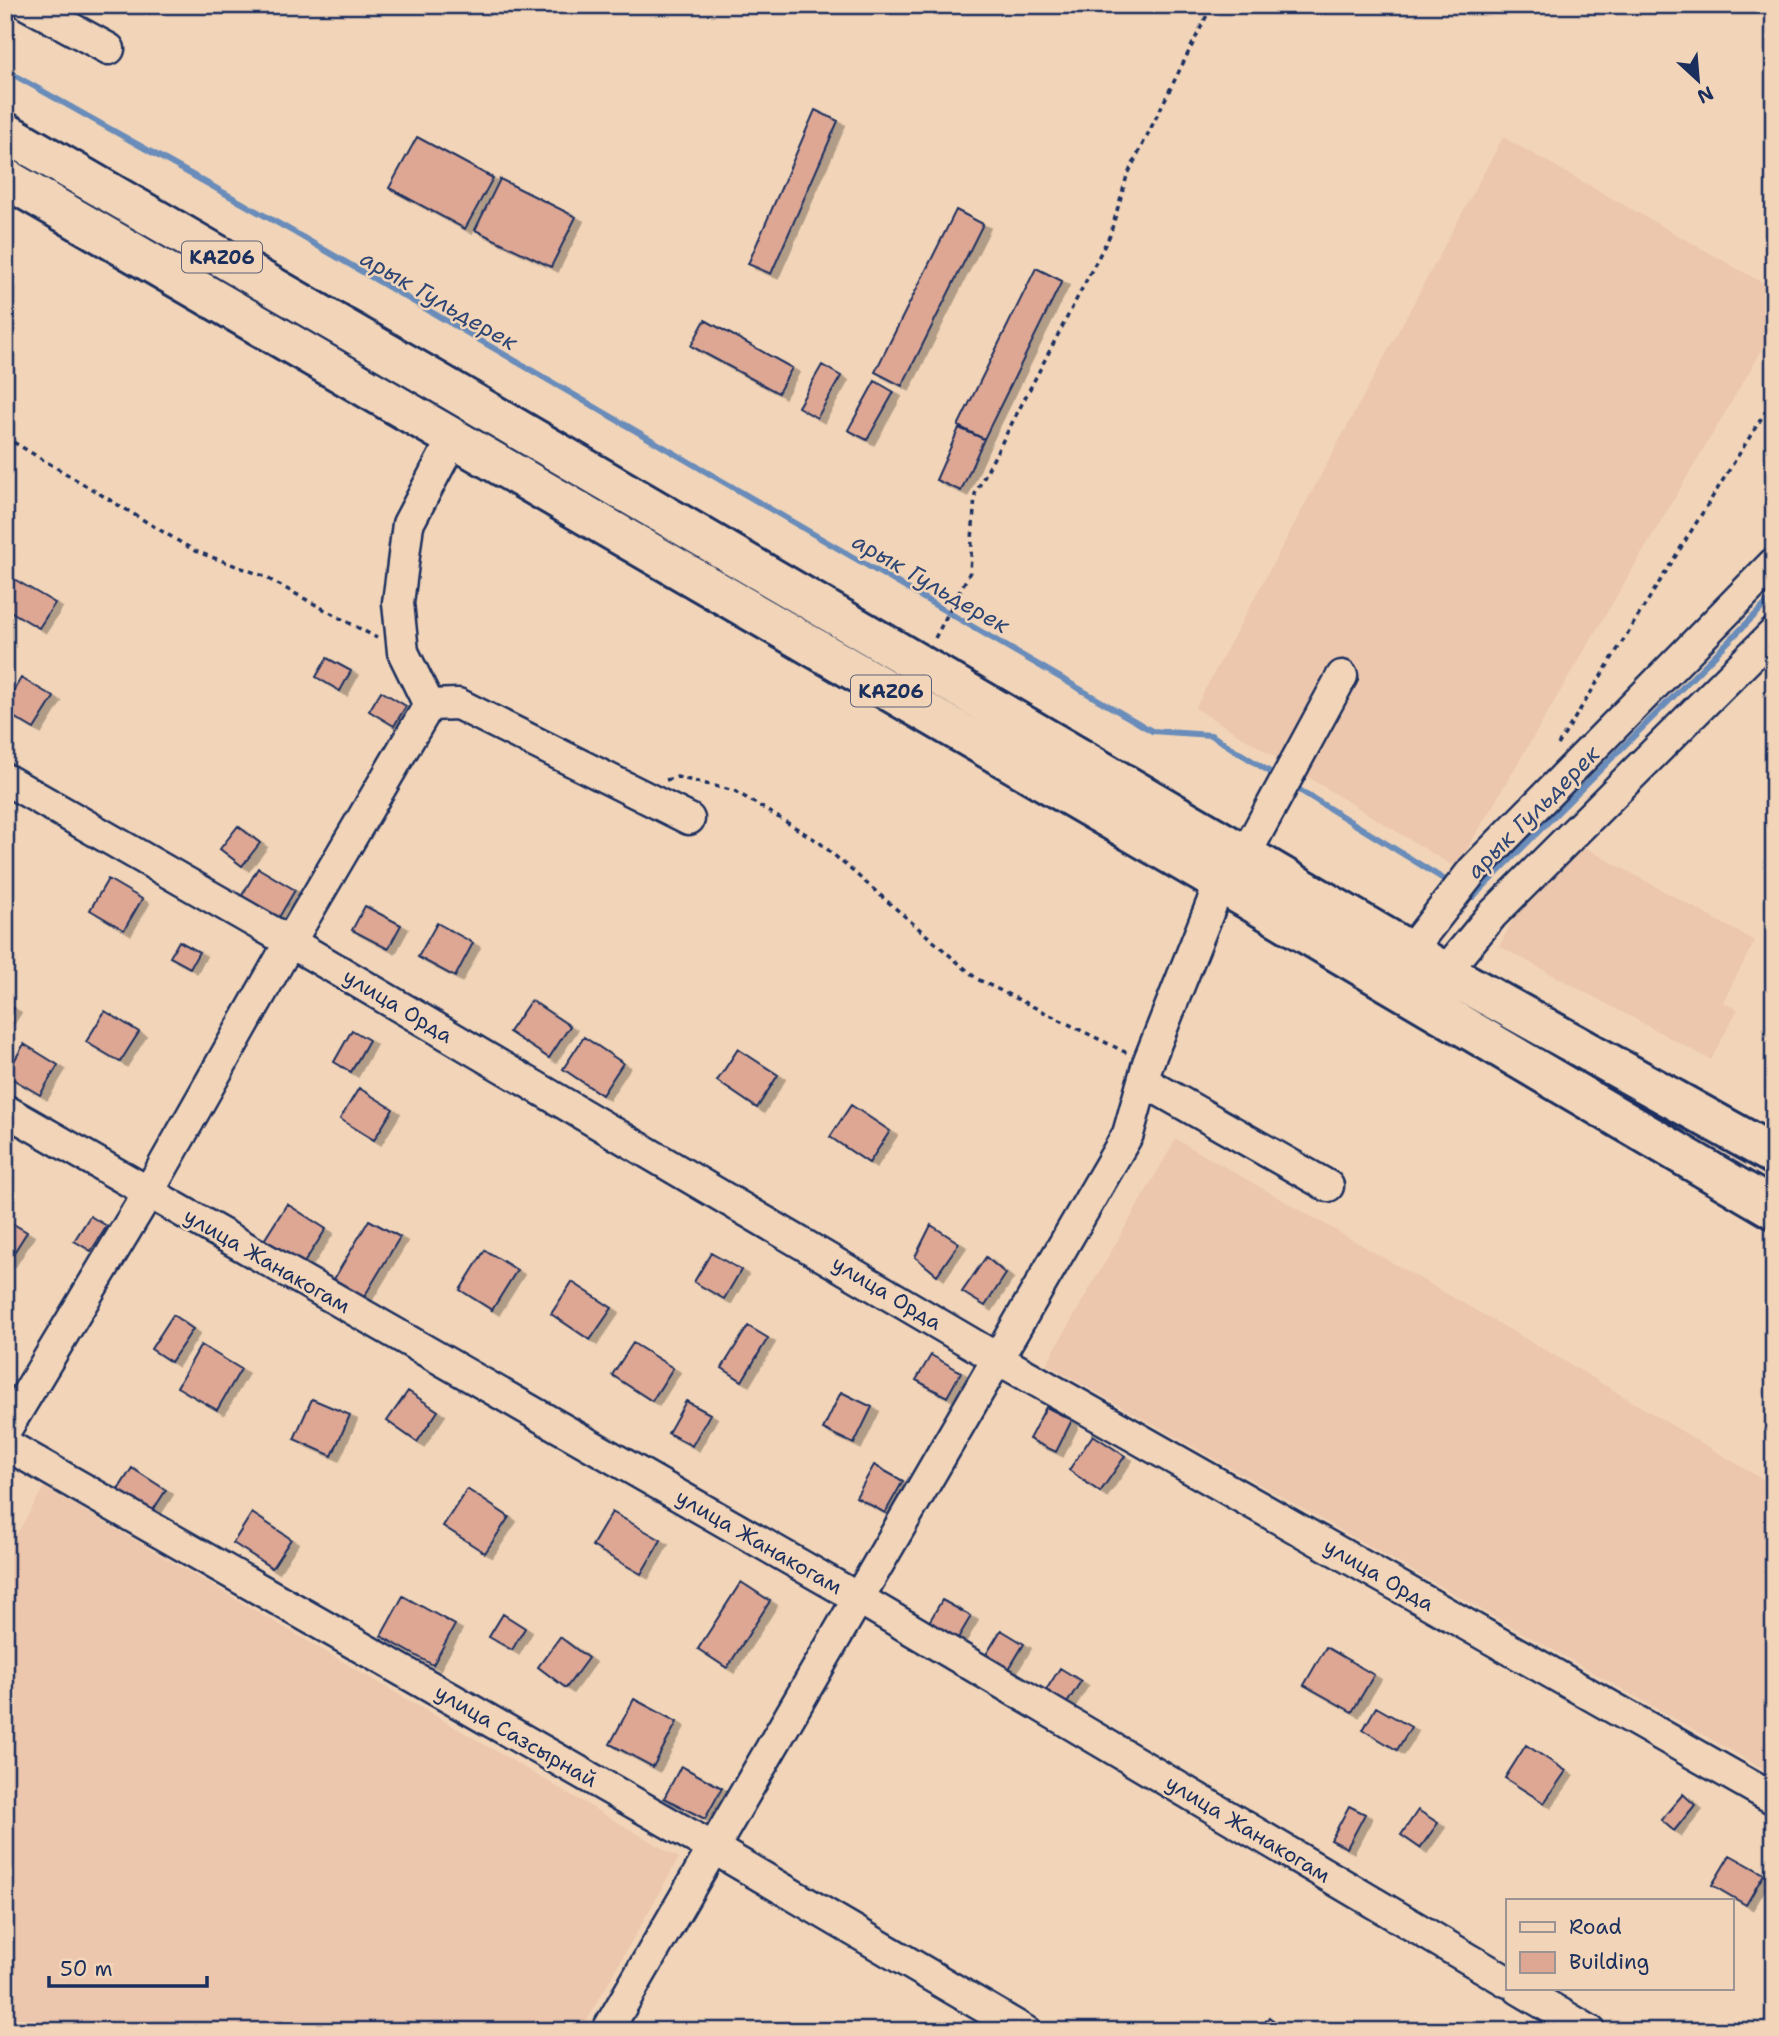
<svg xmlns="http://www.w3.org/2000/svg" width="1779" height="2036" font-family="'Shantell Sans',sans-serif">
<defs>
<filter id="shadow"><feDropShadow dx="7" dy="4.5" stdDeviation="0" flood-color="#0004"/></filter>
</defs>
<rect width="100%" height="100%" fill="#f2d5b8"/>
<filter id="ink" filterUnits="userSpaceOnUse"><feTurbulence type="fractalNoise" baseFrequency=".0143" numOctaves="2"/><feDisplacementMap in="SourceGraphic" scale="14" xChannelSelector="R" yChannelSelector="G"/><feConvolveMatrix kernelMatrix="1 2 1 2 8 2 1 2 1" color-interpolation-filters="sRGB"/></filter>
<g filter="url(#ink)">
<path fill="#ecc7ad" d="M 1503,137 L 1774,289 L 1774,330 L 1456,868 L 1195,708 Z
M 1575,842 L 1755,941 L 1723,1002 L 1738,1009 L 1711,1060 L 1499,946 L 1520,906 Z
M 1176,1139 L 1561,1359 L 1774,1486 L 1774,1775 L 1046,1364 Z
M 44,1487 L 679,1858 L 581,2031 L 5,2031 L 5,1554 Z"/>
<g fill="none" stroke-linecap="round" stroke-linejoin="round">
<path stroke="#698cba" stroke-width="6" d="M 5,70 L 292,231 L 1152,731 L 1211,735 L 1278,777
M 1293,786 L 1450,883
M 1465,893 L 1473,897 L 1774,596"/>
</g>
<path fill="#dda794" stroke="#1b2f5e" stroke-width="2" filter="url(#shadow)" d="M 815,110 L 838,121 L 771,274 L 748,264 Z
M 417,137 L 493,178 L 465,229 L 389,188 Z
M 500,179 L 576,217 L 551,267 L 475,230 Z
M 956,210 L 983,224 L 902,386 L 875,372 Z
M 1036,268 L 1062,281 L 984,439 L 958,426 Z
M 705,320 L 792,368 L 778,393 L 691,346 Z
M 822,365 L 841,376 L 817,418 L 798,407 Z
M 875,381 L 894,392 L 867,440 L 848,430 Z
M 959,428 L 984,439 L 961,491 L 936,480 Z
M 14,579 L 55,603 L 39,628 L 5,608 L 5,595 Z
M 327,658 L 351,671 L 340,691 L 316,677 Z
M 21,678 L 54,697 L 34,729 L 5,712 L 5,705 Z
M 381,691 L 406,706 L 394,726 L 369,711 Z
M 238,826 L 260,843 L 242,866 L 220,849 Z
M 258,868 L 295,890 L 274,926 L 237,904 Z
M 108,879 L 142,899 L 124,930 L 90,910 Z
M 365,906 L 401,925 L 388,949 L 352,930 Z
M 437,923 L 473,943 L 455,977 L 418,957 Z
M 179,941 L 199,952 L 190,968 L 170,957 Z
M 531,1000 L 570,1026 L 549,1058 L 509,1032 Z
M 5,1003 L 14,1008 L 5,1022 Z
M 105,1011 L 139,1032 L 120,1062 L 86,1042 Z
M 352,1030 L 369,1040 L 351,1072 L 334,1062 Z
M 584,1037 L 623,1063 L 602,1095 L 563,1069 Z
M 24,1044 L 58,1065 L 40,1095 L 6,1075 Z
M 738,1049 L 778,1075 L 757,1108 L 717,1081 Z
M 359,1088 L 393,1109 L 374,1140 L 340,1119 Z
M 851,1105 L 890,1131 L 869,1163 L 830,1137 Z
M 287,1204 L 326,1229 L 300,1269 L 261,1245 Z
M 90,1216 L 107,1226 L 91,1251 L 74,1241 Z
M 5,1219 L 27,1232 L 8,1262 L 5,1260 Z
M 369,1220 L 400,1237 L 364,1297 L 334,1279 Z
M 931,1225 L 959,1243 L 937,1275 L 915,1257 Z
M 485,1250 L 517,1270 L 492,1310 L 460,1290 Z
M 711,1253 L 741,1270 L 724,1299 L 694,1282 Z
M 986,1257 L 1006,1274 L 985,1306 L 962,1292 Z
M 572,1282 L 612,1308 L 590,1340 L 551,1314 Z
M 173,1315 L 193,1329 L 171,1362 L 151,1349 Z
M 748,1326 L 768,1338 L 742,1381 L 722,1368 Z
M 633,1343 L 673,1368 L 652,1401 L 612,1375 Z
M 201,1345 L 241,1369 L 217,1410 L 177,1387 Z
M 931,1355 L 961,1372 L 947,1397 L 916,1380 Z
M 408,1391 L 438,1411 L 417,1442 L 387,1421 Z
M 841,1392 L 872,1407 L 854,1444 L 823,1429 Z
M 312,1399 L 350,1415 L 332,1456 L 294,1439 Z
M 686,1401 L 710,1414 L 692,1446 L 668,1433 Z
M 1046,1407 L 1072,1420 L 1056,1452 L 1029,1439 Z
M 1093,1435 L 1125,1456 L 1100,1492 L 1069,1470 Z
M 874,1465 L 903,1481 L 885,1513 L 856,1497 Z
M 132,1468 L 166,1490 L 148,1518 L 114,1496 Z
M 467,1489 L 509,1517 L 485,1553 L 443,1526 Z
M 612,1512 L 661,1540 L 641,1574 L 592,1546 Z
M 252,1513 L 291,1539 L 272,1568 L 233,1543 Z
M 741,1582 L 770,1601 L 727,1668 L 698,1649 Z
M 403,1596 L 455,1625 L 433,1665 L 381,1636 Z
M 942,1600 L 971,1616 L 954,1645 L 925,1629 Z
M 503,1614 L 525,1628 L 512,1650 L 489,1637 Z
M 1001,1630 L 1024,1644 L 1004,1677 L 981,1663 Z
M 560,1637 L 588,1658 L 566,1688 L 538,1667 Z
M 1326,1647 L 1374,1675 L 1352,1712 L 1304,1685 Z
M 1060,1668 L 1081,1681 L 1062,1711 L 1041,1698 Z
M 634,1699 L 677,1722 L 653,1767 L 610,1744 Z
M 1376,1707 L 1411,1727 L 1397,1750 L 1363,1730 Z
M 1526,1745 L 1566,1771 L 1544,1803 L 1505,1778 Z
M 681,1766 L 722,1788 L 705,1819 L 664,1798 Z
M 1683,1794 L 1695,1805 L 1674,1831 L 1661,1820 Z
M 1349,1806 L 1365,1814 L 1347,1848 L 1331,1840 Z
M 1418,1810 L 1438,1823 L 1420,1848 L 1401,1835 Z
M 1730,1855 L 1764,1874 L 1746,1905 L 1712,1885 Z
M 1269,2017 L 1288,2031 L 1258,2031 Z"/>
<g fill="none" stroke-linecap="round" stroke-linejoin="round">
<defs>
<path id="minor" d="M 28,5 L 109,49
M 429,705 L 458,704 L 689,819
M 5,779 L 290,942 L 998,1359 L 1774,1799
M 1245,855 L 1342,676
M 1410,951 L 1473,870 L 1774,563
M 1445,972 L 1492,915 L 1774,633
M 1143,1081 L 1328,1186
M 5,1110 L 870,1605 L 1508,1982
M 5,1431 L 148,1193 L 290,942 L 429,705 L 403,652 L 398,603 L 408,524 L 454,437
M 5,1444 L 713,1848 L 1025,2031
M 1519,1989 L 1590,2031
M 607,2031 L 1128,1134 L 1148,1063 L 1220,883"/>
<path id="highway" d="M 5,132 L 439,383 L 1445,972 L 1774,1155
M 5,178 L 1220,883 L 1774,1209"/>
</defs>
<use href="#minor" stroke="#1b2f5e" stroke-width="35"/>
<use href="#highway" stroke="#1b2f5e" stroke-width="44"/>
<path stroke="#1b2f5e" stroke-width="3.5" stroke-dasharray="5 5" stroke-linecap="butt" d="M 5,437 L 195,551 L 261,575 L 377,638
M 935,638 L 970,572 L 975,494 L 1110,235 L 1127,176 L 1212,5
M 1558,745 L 1774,398
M 666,780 L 677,777 L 735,791 L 819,842 L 977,979 L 1127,1053"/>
<use href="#minor" stroke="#f2d5b8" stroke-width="30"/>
<use href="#highway" stroke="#f2d5b8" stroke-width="38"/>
</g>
</g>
<g text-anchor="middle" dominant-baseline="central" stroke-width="5" stroke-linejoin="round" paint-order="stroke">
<g fill="#f2d5b8" stroke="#5c6179" stroke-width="2">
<rect x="182" y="241.5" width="80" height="31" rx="5"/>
<rect x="851" y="675.5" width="80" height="31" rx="5"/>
</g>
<g font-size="19" font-weight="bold" fill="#1b2f5e">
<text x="222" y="257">KАZ06</text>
<text x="891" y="691">KАZ06</text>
</g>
<g font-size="21" fill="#1b2f5e" stroke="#f2d5b8">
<text transform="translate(398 1006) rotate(31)">улица Орда</text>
<text transform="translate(267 1261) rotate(30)">улица Жанакогам</text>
<text transform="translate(887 1293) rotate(31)">улица Орда</text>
<text transform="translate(759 1542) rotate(30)">улица Жанакогам</text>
<text transform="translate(1379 1575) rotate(30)">улица Орда</text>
<text transform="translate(516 1736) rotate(30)">улица Сазсырнай</text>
<text transform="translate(1248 1829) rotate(31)">улица Жанакогам</text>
</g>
<g font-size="23" font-style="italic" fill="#2e4675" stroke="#f2d5b8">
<text transform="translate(439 300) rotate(30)">арык Гульдерек</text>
<text transform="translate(931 583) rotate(30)">арык Гульдерек</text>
<text transform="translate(1533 812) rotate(-45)">арык Гульдерек</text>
</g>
</g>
<rect width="1779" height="2036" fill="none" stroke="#f2d5b8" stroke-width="28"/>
<rect x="14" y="14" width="1751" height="2008" fill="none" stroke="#1b2f5e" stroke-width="2.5" filter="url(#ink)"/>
<rect x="1506" y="1899" width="228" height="91" fill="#f2d5b8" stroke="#9c9394" stroke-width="2"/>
<rect x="1520" y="1922" width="35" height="10" fill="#f2d5b8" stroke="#9c9394" stroke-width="2"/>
<text x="1569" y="1934" font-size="21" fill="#1b2f5e">Road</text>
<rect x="1520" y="1952" width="35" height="21" fill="#dda794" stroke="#9c9394" stroke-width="2"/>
<text x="1569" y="1969" font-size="21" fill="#1b2f5e">Building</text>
<g transform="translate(1698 80) rotate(154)" stroke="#f2d5b8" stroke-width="5" paint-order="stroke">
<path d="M0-5L12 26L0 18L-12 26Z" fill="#1b2f5e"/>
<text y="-10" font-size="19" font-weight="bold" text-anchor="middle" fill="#1b2f5e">N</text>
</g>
<path d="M49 1976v10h158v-10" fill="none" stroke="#1b2f5e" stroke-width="3.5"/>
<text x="60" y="1976" font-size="21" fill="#1b2f5e" stroke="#f2d5b8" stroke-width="5" paint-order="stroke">50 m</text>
</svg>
